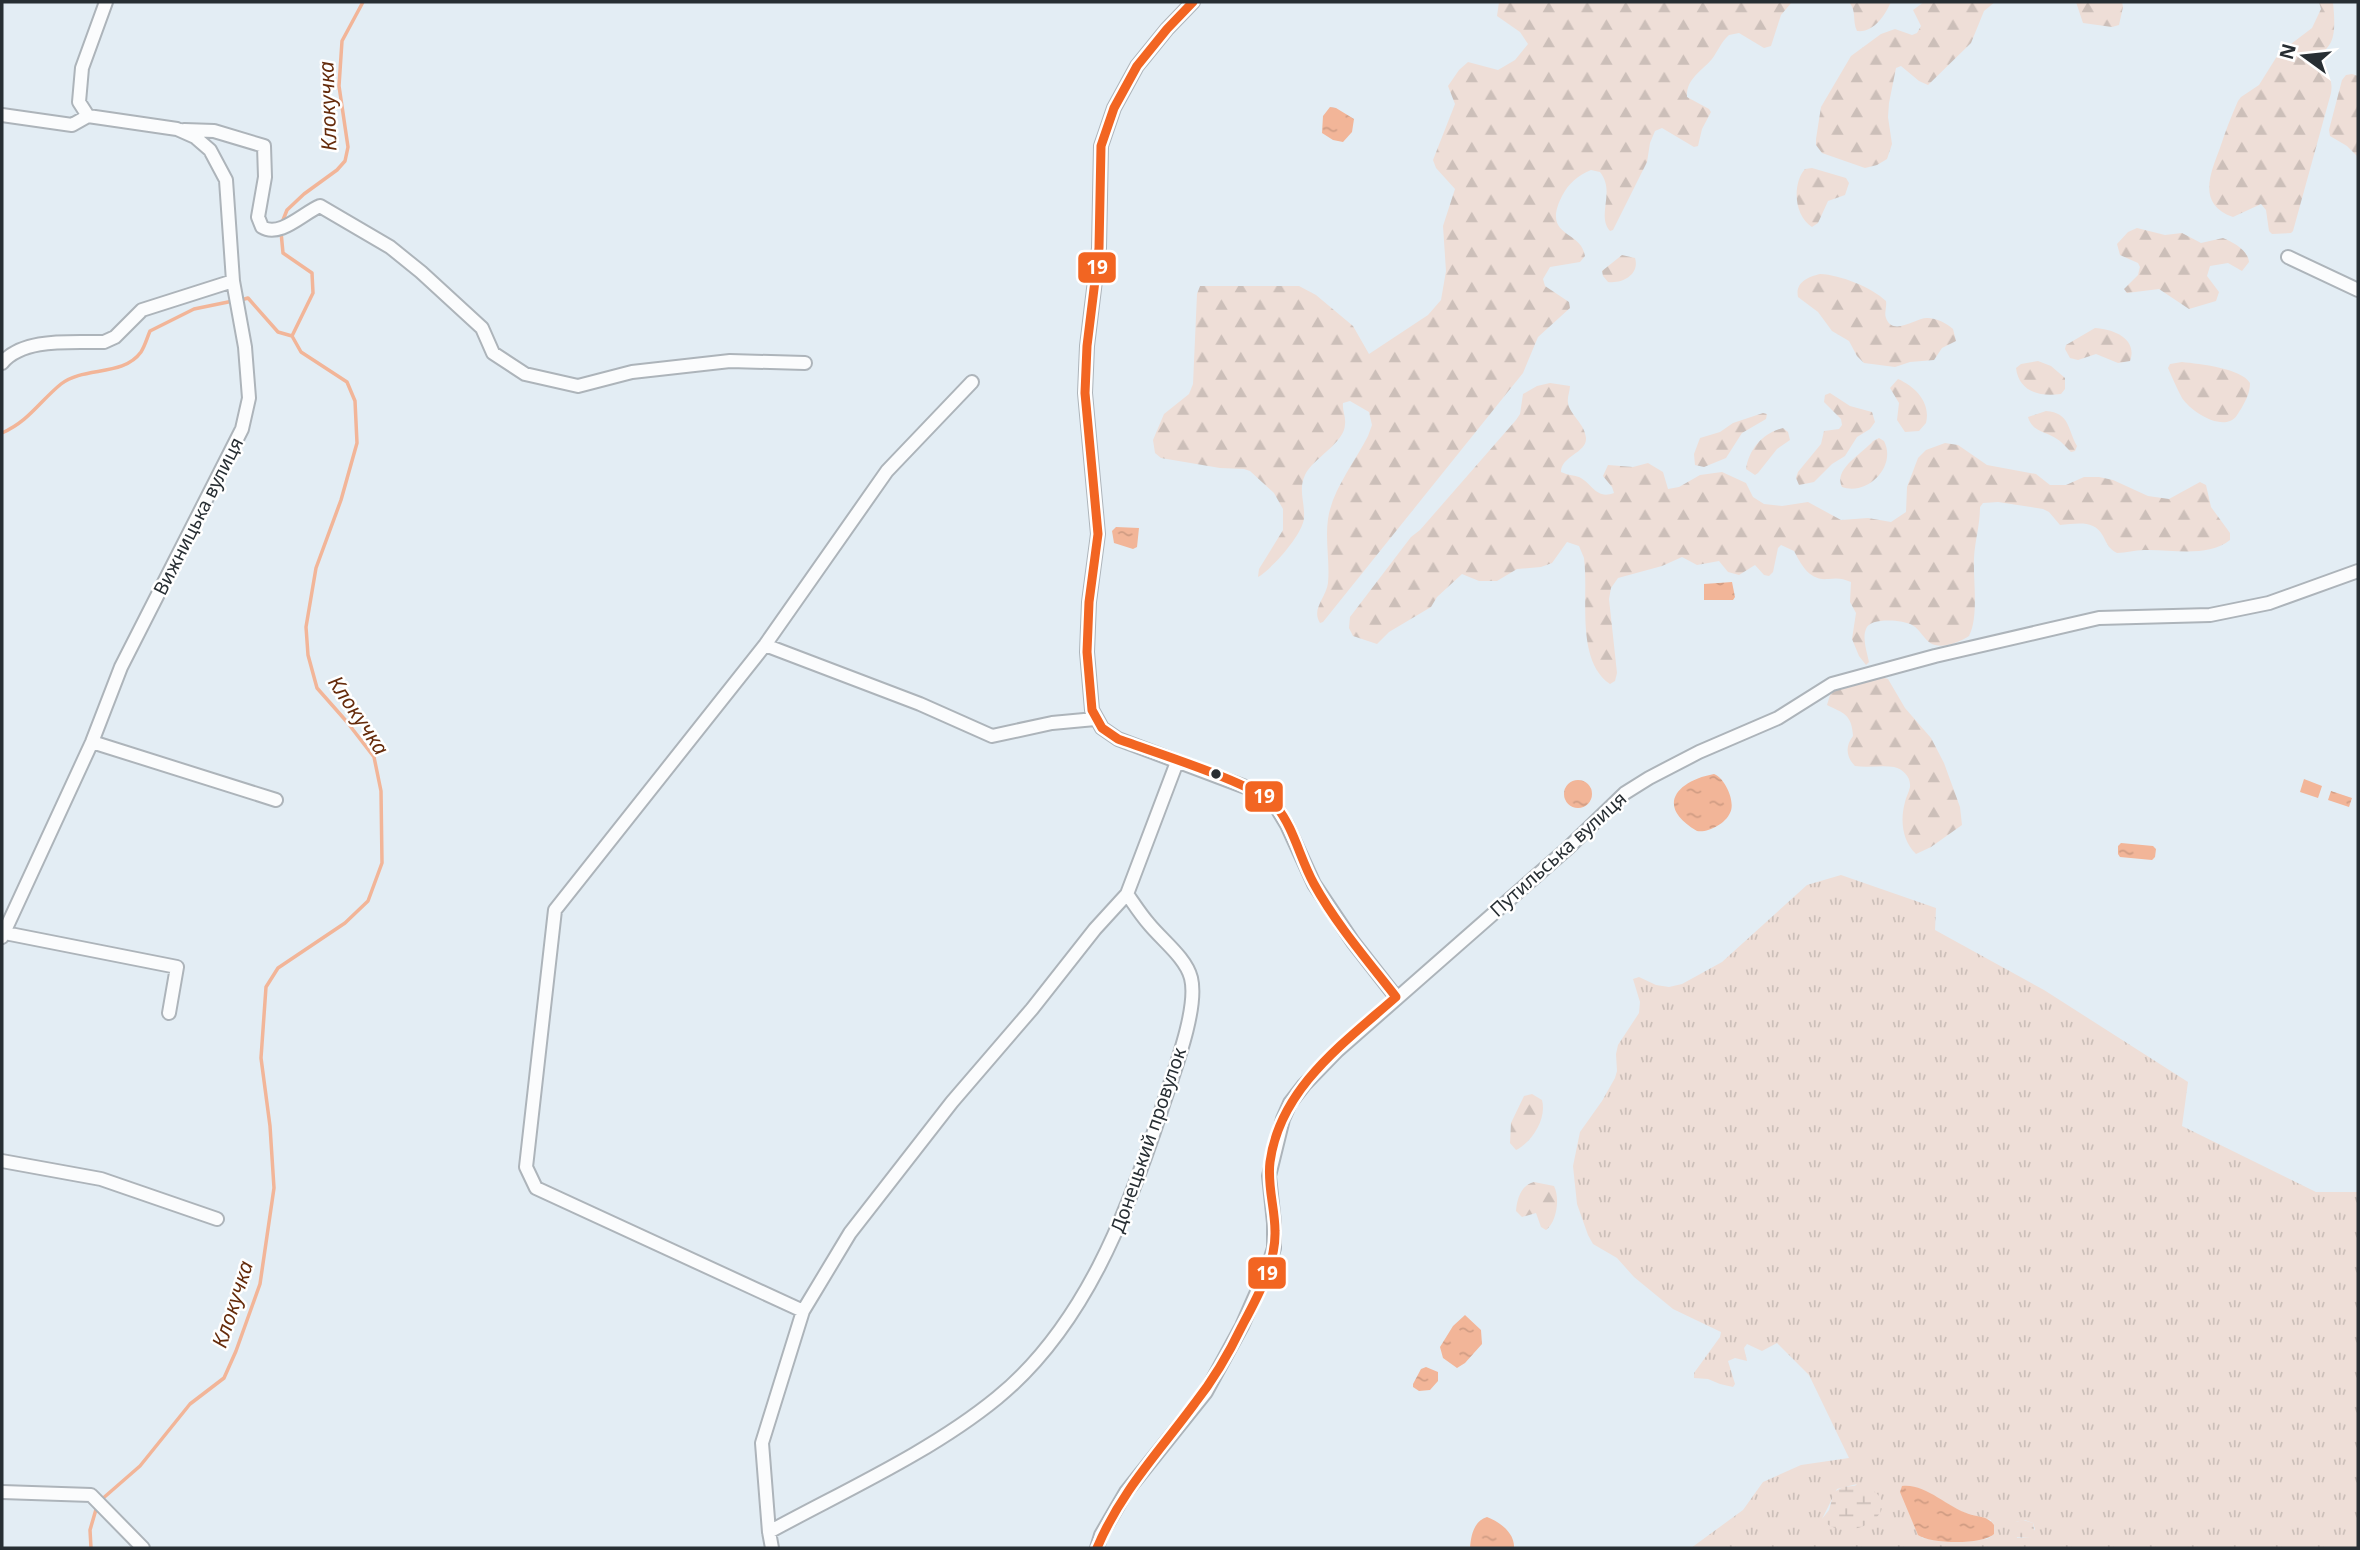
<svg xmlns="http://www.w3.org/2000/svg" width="2360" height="1550" font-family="'Noto Sans',sans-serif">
<defs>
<pattern id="grass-tufts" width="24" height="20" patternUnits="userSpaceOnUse" patternTransform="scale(1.75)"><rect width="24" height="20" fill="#eeded7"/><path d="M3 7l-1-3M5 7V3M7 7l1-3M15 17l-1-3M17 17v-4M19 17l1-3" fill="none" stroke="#ccbfb9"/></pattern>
<pattern id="forest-firs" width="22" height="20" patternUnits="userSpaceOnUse" patternTransform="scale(1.75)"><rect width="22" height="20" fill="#eeded7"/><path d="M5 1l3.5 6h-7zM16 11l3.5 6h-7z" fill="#ccbfb9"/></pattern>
<pattern id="wetland-marsh" width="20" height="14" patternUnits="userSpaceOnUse" patternTransform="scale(1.75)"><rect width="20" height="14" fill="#eeded7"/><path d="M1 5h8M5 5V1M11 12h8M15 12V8" fill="none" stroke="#ccbfb9"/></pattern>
<pattern id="water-ripples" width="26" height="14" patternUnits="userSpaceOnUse" patternTransform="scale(1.75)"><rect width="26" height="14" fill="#f2b598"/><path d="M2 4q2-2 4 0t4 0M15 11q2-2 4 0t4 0" fill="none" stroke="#d09c83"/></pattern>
</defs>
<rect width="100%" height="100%" fill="#e3edf4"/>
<path fill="url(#grass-tufts)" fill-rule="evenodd" d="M 1841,875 L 1936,908 L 1935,930 L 2044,990 L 2188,1082 L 2182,1126 L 2316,1192 L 2358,1192 L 2358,1548 L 1691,1548 L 1743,1510 L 1763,1482 L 1801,1465 L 1849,1458 L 1809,1375 L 1777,1343 L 1762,1351 L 1747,1344 L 1744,1348 L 1747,1361 L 1735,1358 L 1728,1361 L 1735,1384 L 1733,1387 L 1720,1384 L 1708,1379 L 1694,1378 L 1694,1373 L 1720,1337 L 1721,1332 L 1673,1309 L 1634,1277 L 1617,1258 L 1593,1244 L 1588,1235 L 1577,1204 L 1573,1166 L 1580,1132 L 1602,1101 L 1615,1078 L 1617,1071 L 1616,1054 L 1618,1045 L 1639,1013 L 1640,1002 L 1633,979 L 1639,977 L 1656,985 L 1669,987 L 1682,984 L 1722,962 L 1807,885 ZM 1857,1484 L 1822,1519 C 1827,1509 1832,1499 1837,1489 ZM 1932,1495 L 1962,1512 L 1991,1520 L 1992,1536 L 1987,1539 L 1945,1541 L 1922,1538 ZM 2025,1520 L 2033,1523 L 2035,1529 L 2030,1538 L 2017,1538 L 2016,1522 Z"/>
<path fill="url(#forest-firs)" d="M 1499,2 L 1792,2 L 1781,15 L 1771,46 L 1764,48 L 1739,33 L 1729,35 C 1721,42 1718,51 1712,59 C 1701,72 1686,79 1687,97 L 1709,109 L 1711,112 L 1702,129 L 1698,146 L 1694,147 L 1662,128 L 1655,131 L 1650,143 L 1647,162 L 1613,230 L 1610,231 C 1596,215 1616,192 1600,172 L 1591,170 C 1577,176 1569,183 1562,196 C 1541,238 1581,229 1585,256 L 1580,262 L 1550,267 L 1543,279 L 1545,286 L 1569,302 L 1570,308 L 1538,337 L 1523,373 L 1323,622 L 1320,623 C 1311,609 1326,598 1328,583 C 1330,562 1325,540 1328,519 C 1332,490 1355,462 1368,436 L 1372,425 L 1369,412 L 1350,401 L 1343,403 C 1342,410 1346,417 1345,424 C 1345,443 1313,458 1305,475 C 1298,490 1305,502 1304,518 C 1303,534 1272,569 1258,577 L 1259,569 L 1283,530 L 1283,509 L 1274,493 L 1250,471 L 1244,469 L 1220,468 L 1161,458 L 1155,453 L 1153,440 L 1164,414 L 1189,394 L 1193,384 L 1197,294 L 1200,286 L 1299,286 L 1316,295 L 1353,326 L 1369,354 L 1428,315 L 1441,300 L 1446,271 L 1443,226 L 1455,189 L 1436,168 L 1433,160 L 1455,104 L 1448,86 L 1459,70 L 1468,62 L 1498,70 L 1515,60 L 1528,44 L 1520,32 L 1497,16 Z
M 1849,2 L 1891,2 C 1885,15 1874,33 1857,31 C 1852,21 1857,11 1849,2 Z
M 1924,2 L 1995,2 L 1984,11 L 1971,43 L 1928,85 L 1919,81 L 1901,66 L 1896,68 L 1889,103 L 1888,117 L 1892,144 L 1887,159 L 1877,165 L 1865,168 L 1822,153 L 1816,145 L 1816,139 L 1821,107 L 1851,56 L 1881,34 L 1895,29 L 1912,35 L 1917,33 L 1921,26 L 1913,10 Z
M 2076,2 L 2122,2 L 2123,7 L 2119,25 L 2112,27 L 2083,23 Z
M 2319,2 L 2333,2 C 2334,14 2336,31 2331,42 C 2328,49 2320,52 2321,62 C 2323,75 2334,73 2331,93 L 2293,231 L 2291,233 L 2272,234 L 2269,231 L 2266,210 L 2261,204 L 2233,217 C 2197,204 2210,174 2220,148 C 2225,132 2231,117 2238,101 L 2241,97 L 2259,85 L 2279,53 L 2312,28 L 2321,9 Z
M 2352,74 L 2358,76 L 2358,157 L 2347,146 L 2330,136 L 2329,130 L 2342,80 L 2346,75 Z
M 1812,168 L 1846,178 L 1849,183 L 1845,195 L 1828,201 L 1818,223 L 1812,227 C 1794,216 1792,184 1805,169 Z
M 2137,228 L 2165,235 L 2182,233 L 2201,243 L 2223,238 C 2234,243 2248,250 2249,262 L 2242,271 L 2228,263 L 2210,266 L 2207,276 L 2219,292 L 2216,301 L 2189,309 L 2159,289 L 2127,293 L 2124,289 L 2138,275 L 2140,267 L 2138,263 L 2120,255 L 2117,244 L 2128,232 Z
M 1622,255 L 1635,258 C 1640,274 1623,284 1608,282 L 1603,276 L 1602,271 Z
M 1820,274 C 1841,275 1871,287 1886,301 C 1887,307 1884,313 1886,318 C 1893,337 1915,318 1927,318 C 1937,318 1946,323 1953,329 L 1956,341 L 1942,348 L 1934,360 L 1910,362 L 1895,367 L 1864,363 L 1857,356 L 1849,341 L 1832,331 L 1818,312 L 1798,297 C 1795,283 1807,277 1820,274 Z
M 2095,328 C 2114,329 2138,339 2130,361 L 2118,363 L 2096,354 L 2078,360 L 2070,358 L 2065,349 L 2066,345 Z
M 2038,361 L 2051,366 L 2065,378 L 2065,389 L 2061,394 C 2040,397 2019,392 2016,368 L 2021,364 Z
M 2182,362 C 2200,364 2241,368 2250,383 C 2250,393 2246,400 2241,409 C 2238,413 2236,419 2230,421 C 2215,427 2190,410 2182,398 C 2177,389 2172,377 2168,368 L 2170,364 Z
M 1898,379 C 1916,387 1931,403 1926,423 L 1919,431 L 1905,432 L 1897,420 L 1899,403 L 1890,388 Z
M 1550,383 L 1570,386 C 1570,391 1567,397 1568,403 C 1570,415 1585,424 1586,438 C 1587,453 1561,456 1561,472 C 1567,475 1573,475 1579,477 C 1592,483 1596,500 1614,493 L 1612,487 L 1603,476 L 1608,465 L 1633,467 L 1648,463 L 1663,472 L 1668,489 L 1679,487 L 1700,475 L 1722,472 L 1746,483 L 1753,497 L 1764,504 L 1782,506 L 1808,502 L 1841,520 L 1868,518 L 1891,522 L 1906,512 L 1907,487 L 1918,458 L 1926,450 L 1945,443 L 1958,445 L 1987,465 L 2036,474 L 2050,485 L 2066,485 L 2084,477 L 2099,477 L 2113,480 L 2148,496 L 2169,499 L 2200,482 L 2206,485 L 2211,507 L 2230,533 L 2230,540 C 2207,558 2171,549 2144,550 C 2135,550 2126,553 2117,553 C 2109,549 2107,544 2103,536 C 2094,519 2076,524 2060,525 L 2049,512 L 2043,509 L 1998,502 L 1983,503 L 1980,507 C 1980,525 1975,540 1974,558 C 1973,580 1979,617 1969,636 C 1960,642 1943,649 1932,644 C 1924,640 1921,630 1912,625 C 1903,620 1870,617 1866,629 C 1862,638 1867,652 1869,662 L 1866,665 L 1859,656 L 1852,639 L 1856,613 L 1850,602 L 1851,582 C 1842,578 1837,578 1828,579 C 1809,581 1801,564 1794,551 L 1781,545 L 1778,548 L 1773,572 L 1769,576 L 1764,575 L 1755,565 L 1739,575 L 1728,572 L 1719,561 L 1697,565 L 1682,557 L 1662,566 L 1618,578 L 1611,588 L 1609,599 L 1617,673 L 1615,681 L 1610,684 C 1575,660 1589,596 1584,558 L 1579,546 L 1567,542 L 1552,563 L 1541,567 L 1517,569 L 1497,581 L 1479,581 L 1462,574 L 1437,597 L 1431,607 L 1389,632 L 1377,644 L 1353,636 L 1349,628 L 1350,617 L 1411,537 L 1420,530 L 1516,420 L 1520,414 L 1523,394 L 1537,386 Z
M 1830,393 L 1850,406 L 1872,412 L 1875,422 L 1870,429 L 1857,437 L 1845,456 L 1832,464 L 1814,482 L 1799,485 L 1796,478 L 1798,472 L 1821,444 L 1824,431 L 1839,429 L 1842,425 L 1841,419 L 1824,402 L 1825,395 Z
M 2046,411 C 2070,413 2067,428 2077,446 L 2075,451 L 2071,452 C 2067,448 2062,442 2057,439 C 2046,431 2032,432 2028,417 Z
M 1763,413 L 1767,414 L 1766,419 L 1742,433 L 1726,458 L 1704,467 L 1695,465 L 1694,454 L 1700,438 L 1720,432 L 1733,423 Z
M 1783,428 L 1788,432 L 1790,440 L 1777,449 L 1758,473 L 1755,475 L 1746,469 C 1749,449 1763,433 1783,428 Z
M 1879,438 L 1884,441 C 1897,466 1868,496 1842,487 C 1833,469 1862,454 1873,441 Z
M 1881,677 L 1888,679 L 1905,708 L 1931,738 L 1944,763 L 1960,807 L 1962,825 L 1931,847 L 1916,854 C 1902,841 1900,820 1905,802 C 1906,797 1909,792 1910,787 C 1911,777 1903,769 1894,767 C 1881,765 1868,768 1855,766 C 1846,757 1845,746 1853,736 C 1852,714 1843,713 1827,705 L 1830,695 L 1835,690 Z
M 1532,1094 L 1542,1100 C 1547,1119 1532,1142 1516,1150 L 1510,1143 L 1511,1123 L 1524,1096 Z
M 1534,1182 L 1554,1186 C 1560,1198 1557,1222 1546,1230 L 1541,1227 L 1536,1213 L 1522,1217 L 1516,1211 C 1517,1199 1521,1185 1534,1182 Z"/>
<path fill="url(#wetland-marsh)" d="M 1862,1485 C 1917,1506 1846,1550 1822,1519 L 1829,1510 L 1834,1492 L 1843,1487 Z
M 2023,1520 L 2033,1523 L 2035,1535 L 2030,1538 L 2014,1537 L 2010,1533 L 2016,1522 Z"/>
<path fill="url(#water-ripples)" d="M 1330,107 L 1336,108 L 1354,119 L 1352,132 L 1343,142 L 1333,140 L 1322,133 L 1323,116 Z
M 1116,527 L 1139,528 L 1137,547 L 1133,549 L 1114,543 L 1112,531 Z
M 1732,582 L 1735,597 L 1733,600 L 1704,600 L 1704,584 Z
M 1714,774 C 1725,778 1736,802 1730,813 C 1725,824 1708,833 1697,831 C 1655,807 1676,781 1714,774 Z
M 2304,779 L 2322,786 L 2318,798 L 2300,792 Z
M1564 794a14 14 0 1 1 28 0a14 14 0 1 1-28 0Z
M 2331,791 L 2352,798 L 2349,807 L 2328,800 Z
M 2121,843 L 2153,846 L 2156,849 L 2155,857 L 2152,860 L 2120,857 L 2118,854 L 2118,846 Z
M 1465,1315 L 1481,1330 L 1482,1344 L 1465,1363 L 1457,1368 L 1443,1358 L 1440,1347 L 1453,1326 Z
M 1426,1367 L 1438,1372 L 1438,1381 L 1430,1390 L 1419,1391 L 1413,1387 L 1413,1384 L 1421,1369 Z
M 1902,1486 C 1925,1483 1947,1507 1969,1514 C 1978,1517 1988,1516 1994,1525 L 1994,1534 C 1983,1545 1930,1544 1918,1535 L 1900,1492 Z
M 1487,1517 C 1500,1522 1515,1533 1514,1548 L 1470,1548 C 1471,1535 1474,1521 1487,1517 Z"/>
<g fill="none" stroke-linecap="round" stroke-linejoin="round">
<path stroke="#f2b598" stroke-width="3.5" d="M 281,225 L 287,210 L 304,194 L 337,170 L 345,161 L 348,147 L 339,86 L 342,41 L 363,2
M 241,300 L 248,298 L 278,332 L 292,336
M 2,433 C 29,421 39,402 61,384 C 84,366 123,377 141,352 C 145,346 147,338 150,331 L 194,309 L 233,301
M 101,1500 L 140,1466 L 190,1404 L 224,1378 L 236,1351 L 260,1284 L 274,1188 L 270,1126 L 261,1058 L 266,987 L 278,968 L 345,923 L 368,901 L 382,863 L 381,791 L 374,757 L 347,722 L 317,688 L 308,655 L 306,627 L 316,568 L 341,500 L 357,443 L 355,401 L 347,382 L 301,352 L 292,336 L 313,293 L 312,273 L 283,253 L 281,232
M 91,1548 L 90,1530 L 97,1506"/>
<defs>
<path id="street" d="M 1193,2 L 1167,29 L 1137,66 L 1114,108 L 1101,146 L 1099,248 L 1087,346 L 1085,393 L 1098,534 L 1089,602 L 1087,652 L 1092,710 L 1102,728 L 1118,739 L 1248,788 L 1275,805 L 1287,825 L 1314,884 L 1353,942 L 1396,997
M 2,115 L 72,125 L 88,116
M 184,130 L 214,131 L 264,146 L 265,177 L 258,217 L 262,227 C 280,238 303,213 320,206 L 390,247 L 421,272 L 482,328 L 493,353 L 525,374 L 578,386 L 632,372 L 730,361 L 805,363
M 2288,257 L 2358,290
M 2,363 C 24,337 72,343 104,342 L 115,337 L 142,310 L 233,281
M 765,645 L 920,704 L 992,736 L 1052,723 L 1095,719
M 92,742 L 276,800
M 5,933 L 177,967 L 169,1013
M 2,937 L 92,742 L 121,667 L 242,429 L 249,398 L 245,347 L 233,281 L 226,180 L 210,150 L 195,137 L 177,129 L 88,116 L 79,102 L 82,68 L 106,2
M 2,1161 L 101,1179 L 217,1219
M 803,1311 L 536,1188 L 526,1167 L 555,910 L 765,645 L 887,471 L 972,382
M 2,1492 L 91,1495 L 143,1548
M 769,1532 C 844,1491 931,1452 997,1398 C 1084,1327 1127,1214 1161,1111 C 1171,1079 1199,1010 1191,978 C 1186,958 1162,940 1149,924 C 1141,915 1134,904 1127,894
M 772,1548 L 769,1532 L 762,1443 L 803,1311 L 850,1233 L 952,1102 L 1032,1009 L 1095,929 L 1127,894 L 1177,762
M 1097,1548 L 1101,1535 L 1126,1492 L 1206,1392 L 1242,1326 L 1268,1267 L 1274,1248 L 1274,1223 L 1269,1176 L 1283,1119 L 1290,1103 L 1304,1085 L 1337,1051 L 1568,848 L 1625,793 L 1649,778 L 1699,752 L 1778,718 L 1832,684 L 1935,656 L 2099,618 L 2210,615 L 2269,603 L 2358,571"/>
</defs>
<use href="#street" stroke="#adb4ba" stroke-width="16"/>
<use href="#street" stroke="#fbfcfd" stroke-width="12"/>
<defs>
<path id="bus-1" d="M 1193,2 L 1167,29 L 1137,66 L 1114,108 L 1101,146 L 1099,248 L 1087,346 L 1085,393 L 1098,534 L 1089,602 L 1087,652 L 1092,710 L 1102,728 L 1118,739 C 1150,751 1257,784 1276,806 C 1294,828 1300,859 1314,884 C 1336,924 1368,961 1396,997
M 1097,1548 C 1121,1491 1159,1452 1195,1403 C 1214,1379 1229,1353 1242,1326 C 1257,1298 1276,1264 1275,1231 C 1275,1208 1267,1186 1270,1162 C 1280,1088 1344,1043 1396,997"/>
</defs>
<use href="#bus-1" stroke="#fff" stroke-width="14"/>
<use href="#bus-1" stroke="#f26522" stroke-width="9"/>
</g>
<circle fill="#272e33" stroke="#fff" stroke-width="2.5" cx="1216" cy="774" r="6"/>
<g text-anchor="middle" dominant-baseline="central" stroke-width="5" stroke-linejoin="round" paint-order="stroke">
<g font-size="19" fill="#272e33" stroke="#fff">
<text transform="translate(198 516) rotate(-63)">Вижницька вулиця</text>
<text transform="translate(1558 854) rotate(-42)">Путильська вулиця</text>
<text transform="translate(1148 1140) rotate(-71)">Донецький провулок</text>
</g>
<g font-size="21" font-style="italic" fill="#652b0b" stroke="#fff">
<text transform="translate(327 106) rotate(-92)">Клокучка</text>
<text transform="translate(359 715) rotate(56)">Клокучка</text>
<text transform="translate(232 1304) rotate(-72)">Клокучка</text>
</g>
</g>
<g stroke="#fff" stroke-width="2.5">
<rect x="1077" y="251" width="40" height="33" rx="7" fill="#f26522"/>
<rect x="1244" y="780" width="40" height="33" rx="7" fill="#f26522"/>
<rect x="1247" y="1256" width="40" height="34" rx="7" fill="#f26522"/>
</g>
<g font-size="19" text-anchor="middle" font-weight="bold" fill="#fff">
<text x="1097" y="274">19</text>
<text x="1264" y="803">19</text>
<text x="1267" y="1280">19</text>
</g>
<rect width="2360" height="1550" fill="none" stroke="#272e33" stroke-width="7"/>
<g transform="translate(2304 56) rotate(285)" stroke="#ffffff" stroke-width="5" paint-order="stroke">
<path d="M0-5L12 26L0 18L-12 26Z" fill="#272e33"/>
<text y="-10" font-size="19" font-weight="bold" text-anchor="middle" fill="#272e33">N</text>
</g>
</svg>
